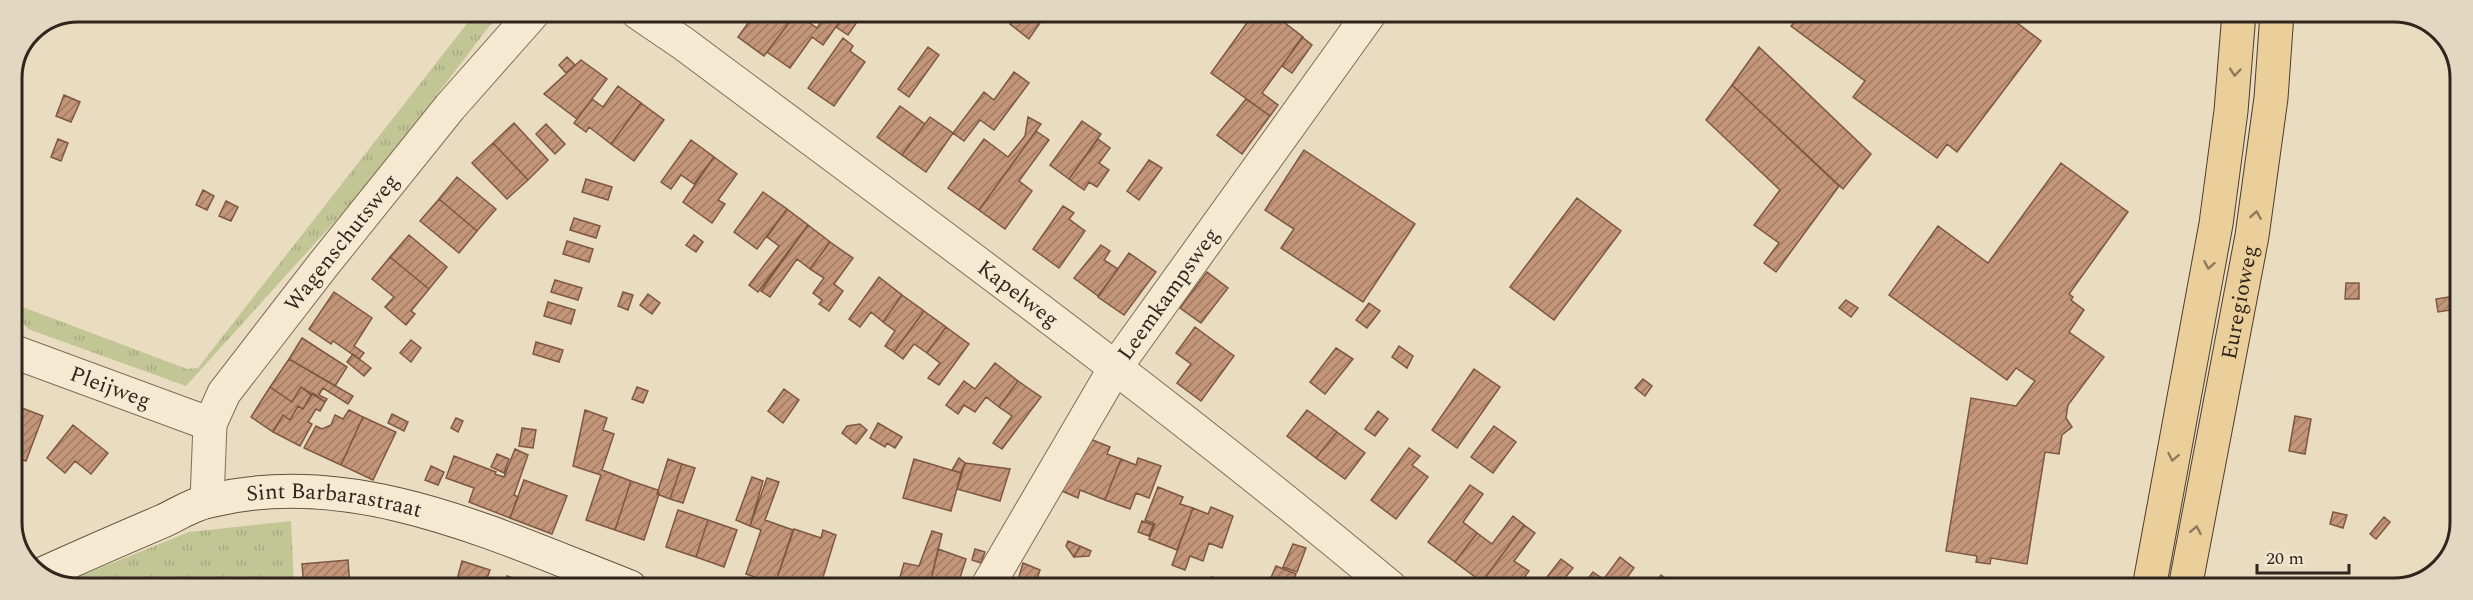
<svg xmlns="http://www.w3.org/2000/svg" width="2473" height="600" font-family="Spectral,serif">
<defs>
<pattern id="grass-tufts" width="24" height="20" patternUnits="userSpaceOnUse" patternTransform="scale(1.5)"><rect width="24" height="20" fill="#c2c695"/><path d="M3 7l-1-3M5 7V3M7 7l1-3M15 17l-1-3M17 17v-4M19 17l1-3" fill="none" stroke="#a7aa80"/></pattern>
<pattern id="building-hatch" width="6" height="6" patternUnits="userSpaceOnUse" patternTransform="scale(1.5)"><rect width="6" height="6" fill="#c49679"/><path d="M-1 1l2-2M0 6l6-6M5 7l2-2" fill="none" stroke="#a07a63"/></pattern>
</defs>
<rect width="100%" height="100%" fill="#e9dcc0"/>
<path fill="url(#grass-tufts)" d="M 476,12 L 500,12 L 373,179 L 186,386 L 28,329 L 12,310 L 12,303 L 187,369 L 198,368 Z
M 291,521 L 294,587 L 65,587 L 60,584 L 189,532 Z"/>
<path fill="url(#building-hatch)" stroke="#7d5742" stroke-width="1.5" d="M 756,12 L 771,12 L 788,24 L 764,56 L 738,37 Z
M 828,12 L 837,12 L 843,17 L 823,45 L 812,37 L 790,68 L 767,52 L 796,13 L 817,28 Z
M 847,12 L 864,12 L 848,35 L 836,27 Z
M 1018,13 L 1038,13 L 1044,17 L 1029,39 L 1010,24 Z
M 1254,13 L 1272,13 L 1303,37 L 1262,93 L 1278,105 L 1270,116 L 1211,73 Z
M 1801,13 L 2004,13 L 2041,41 L 1957,152 L 1947,144 L 1937,158 L 1853,97 L 1865,81 L 1791,26 Z
M 1302,37 L 1312,45 L 1292,73 L 1282,66 Z
M 843,38 L 853,46 L 850,51 L 865,62 L 834,106 L 808,88 Z
M 928,47 L 939,55 L 909,97 L 898,89 Z
M 1759,47 L 1871,154 L 1843,189 L 1732,85 Z
M 567,57 L 575,65 L 566,73 L 559,65 Z
M 581,60 L 607,79 L 577,119 L 544,94 Z
M 1014,72 L 1029,83 L 994,130 L 980,120 L 964,141 L 953,133 L 984,92 L 994,100 Z
M 1732,85 L 1839,186 L 1776,272 L 1764,263 L 1779,243 L 1754,225 L 1780,190 L 1706,120 Z
M 618,86 L 641,103 L 611,144 L 589,127 L 586,132 L 574,123 L 592,99 L 603,107 Z
M 64,95 L 80,102 L 71,122 L 56,116 Z
M 1246,99 L 1270,116 L 1242,154 L 1217,135 Z
M 641,103 L 664,120 L 634,161 L 611,144 Z
M 900,106 L 925,124 L 902,155 L 877,137 Z
M 930,117 L 953,133 L 926,172 L 902,155 Z
M 1028,117 L 1041,124 L 979,210 L 948,188 L 984,139 L 1008,157 L 1025,136 Z
M 1082,121 L 1101,134 L 1069,179 L 1050,165 Z
M 514,123 L 548,160 L 528,180 L 493,143 Z
M 546,124 L 565,144 L 555,154 L 536,134 Z
M 1036,131 L 1049,140 L 1019,181 L 1032,191 L 1005,229 L 979,210 Z
M 58,139 L 68,143 L 61,161 L 51,157 Z
M 1098,139 L 1110,148 L 1099,163 L 1109,170 L 1097,187 L 1089,182 L 1084,190 L 1069,179 Z
M 691,140 L 714,157 L 694,184 L 681,175 L 671,189 L 661,182 Z
M 493,143 L 528,180 L 507,199 L 472,163 Z
M 1304,150 L 1415,224 L 1363,302 L 1281,248 L 1294,229 L 1265,210 Z
M 714,157 L 737,174 L 718,200 L 725,204 L 712,223 L 683,202 Z
M 1149,160 L 1162,168 L 1139,200 L 1127,191 Z
M 2061,163 L 2128,212 L 2069,294 L 2073,297 L 2071,300 L 2084,310 L 2069,332 L 2104,357 L 2068,405 L 2066,418 L 2072,427 L 2062,435 L 2059,454 L 2045,452 L 2027,564 L 1991,558 L 1990,564 L 1976,562 L 1977,556 L 1946,551 L 1971,398 L 2016,406 L 2035,381 L 2016,368 L 2007,380 L 1889,295 L 1938,226 L 1988,263 Z
M 457,177 L 496,209 L 477,231 L 439,199 Z
M 586,179 L 612,187 L 608,200 L 582,192 Z
M 203,190 L 214,196 L 207,210 L 196,205 Z
M 763,192 L 787,209 L 757,249 L 734,232 Z
M 1577,198 L 1621,231 L 1554,320 L 1510,287 Z
M 439,199 L 477,231 L 459,253 L 420,221 Z
M 226,201 L 238,207 L 231,221 L 219,216 Z
M 1063,206 L 1074,213 L 1069,219 L 1085,231 L 1059,268 L 1033,249 Z
M 787,209 L 808,225 L 758,292 L 749,285 L 779,246 L 767,237 Z
M 574,218 L 600,226 L 596,238 L 570,230 Z
M 808,225 L 830,242 L 810,269 L 797,259 L 770,297 L 761,291 Z
M 409,235 L 447,267 L 429,289 L 390,257 Z
M 694,235 L 703,242 L 696,252 L 686,245 Z
M 567,241 L 593,249 L 589,262 L 563,254 Z
M 830,242 L 853,258 L 834,284 L 843,291 L 829,311 L 819,304 L 822,300 L 813,293 L 824,278 L 810,269 Z
M 1101,245 L 1110,251 L 1104,260 L 1118,269 L 1098,296 L 1074,278 Z
M 1129,253 L 1156,272 L 1124,315 L 1098,297 Z
M 390,257 L 429,289 L 411,311 L 415,314 L 406,325 L 385,307 L 394,297 L 372,279 Z
M 1207,272 L 1228,288 L 1201,323 L 1180,308 Z
M 879,277 L 902,295 L 883,322 L 871,312 L 860,327 L 849,319 Z
M 555,280 L 582,288 L 578,300 L 551,292 Z
M 2346,283 L 2359,283 L 2359,299 L 2345,299 Z
M 334,292 L 372,318 L 354,346 L 364,353 L 359,359 L 333,341 L 331,344 L 309,329 Z
M 623,292 L 633,295 L 628,310 L 618,306 Z
M 648,294 L 660,303 L 652,314 L 640,305 Z
M 902,295 L 924,311 L 894,352 L 885,346 L 895,331 L 883,322 Z
M 2454,296 L 2457,309 L 2438,312 L 2436,299 Z
M 1846,300 L 1858,308 L 1851,317 L 1839,308 Z
M 548,302 L 575,310 L 571,324 L 544,316 Z
M 1369,303 L 1380,311 L 1367,328 L 1356,320 Z
M 924,311 L 946,327 L 927,353 L 914,344 L 903,359 L 894,352 Z
M 946,327 L 969,344 L 939,385 L 928,378 L 940,363 L 927,353 Z
M 1195,327 L 1234,356 L 1201,401 L 1177,383 L 1191,364 L 1176,353 Z
M 302,338 L 347,367 L 335,386 L 289,359 Z
M 411,340 L 421,348 L 411,362 L 400,353 Z
M 536,342 L 563,350 L 559,362 L 533,354 Z
M 1399,346 L 1413,356 L 1407,368 L 1392,357 Z
M 1336,348 L 1353,359 L 1325,394 L 1310,382 Z
M 353,354 L 371,368 L 364,376 L 347,362 Z
M 289,359 L 353,396 L 348,404 L 323,388 L 319,395 L 327,399 L 325,402 L 301,387 L 292,402 L 270,387 Z
M 995,363 L 1018,381 L 999,407 L 986,397 L 975,412 L 964,405 L 958,414 L 946,405 L 964,381 L 975,389 Z
M 1474,369 L 1500,387 L 1457,448 L 1432,430 Z
M 1643,379 L 1652,386 L 1645,396 L 1635,388 Z
M 1018,381 L 1041,397 L 1002,449 L 993,443 L 1012,416 L 999,407 Z
M 270,387 L 292,402 L 301,387 L 311,395 L 303,409 L 298,406 L 290,420 L 283,415 L 273,432 L 251,417 Z
M 637,387 L 648,391 L 643,403 L 632,399 Z
M 784,389 L 799,400 L 783,423 L 768,411 Z
M 313,393 L 325,402 L 320,411 L 316,409 L 308,422 L 312,424 L 300,446 L 273,432 L 283,415 L 290,420 L 298,406 L 303,409 Z
M 14,405 L 43,416 L 26,461 L 12,456 Z
M 349,410 L 363,417 L 341,465 L 304,448 L 316,426 L 322,429 L 331,425 L 335,415 L 343,419 Z
M 585,410 L 607,418 L 603,430 L 614,434 L 602,470 L 631,481 L 615,530 L 586,520 L 601,475 L 573,466 Z
M 1307,410 L 1337,432 L 1316,458 L 1287,436 Z
M 1378,411 L 1388,419 L 1375,436 L 1365,429 Z
M 392,414 L 408,422 L 404,431 L 388,423 Z
M 2295,416 L 2311,419 L 2305,454 L 2289,451 Z
M 363,417 L 396,432 L 373,480 L 341,465 Z
M 456,418 L 463,421 L 458,432 L 451,428 Z
M 878,423 L 902,437 L 895,448 L 887,443 L 885,447 L 870,438 Z
M 860,424 L 867,430 L 856,444 L 842,433 L 847,426 Z
M 73,425 L 108,453 L 91,474 L 75,461 L 65,473 L 47,458 Z
M 1494,426 L 1516,442 L 1493,473 L 1471,457 Z
M 522,428 L 536,430 L 533,448 L 519,446 Z
M 1337,432 L 1365,453 L 1345,479 L 1316,458 Z
M 1085,437 L 1110,447 L 1107,454 L 1121,459 L 1105,500 L 1080,490 L 1078,498 L 1062,491 Z
M 1409,448 L 1420,456 L 1412,465 L 1428,477 L 1396,519 L 1371,500 Z
M 515,449 L 528,455 L 514,495 L 518,497 L 510,518 L 469,502 L 474,488 L 446,478 L 454,456 L 496,472 L 495,474 L 504,477 Z
M 497,454 L 509,459 L 504,473 L 491,467 Z
M 959,458 L 965,463 L 961,473 L 952,470 Z
M 1138,458 L 1161,466 L 1149,498 L 1136,493 L 1130,509 L 1105,500 L 1121,459 L 1136,465 Z
M 668,459 L 682,464 L 670,499 L 657,494 Z
M 914,459 L 961,473 L 951,511 L 903,498 Z
M 965,463 L 1010,469 L 1000,501 L 957,489 Z
M 682,464 L 695,468 L 683,503 L 670,499 Z
M 431,466 L 444,472 L 438,485 L 425,480 Z
M 752,477 L 763,481 L 750,526 L 736,520 Z
M 767,478 L 779,482 L 765,520 L 793,530 L 775,584 L 746,574 L 761,530 L 750,526 Z
M 524,480 L 567,496 L 552,534 L 510,518 Z
M 631,481 L 658,490 L 659,494 L 644,540 L 615,530 Z
M 1470,485 L 1483,494 L 1463,522 L 1477,533 L 1455,562 L 1428,542 Z
M 1158,487 L 1183,497 L 1180,504 L 1193,508 L 1177,550 L 1149,539 L 1155,524 L 1145,520 Z
M 1211,507 L 1233,516 L 1222,548 L 1209,543 L 1203,561 L 1190,556 L 1185,570 L 1172,565 L 1193,508 L 1208,514 Z
M 678,510 L 708,520 L 696,557 L 666,547 Z
M 2333,512 L 2347,515 L 2343,528 L 2330,524 Z
M 1513,516 L 1524,525 L 1482,582 L 1455,562 L 1477,533 L 1492,544 Z
M 2384,517 L 2390,522 L 2376,539 L 2370,534 Z
M 708,520 L 737,530 L 724,567 L 696,557 Z
M 1142,521 L 1153,525 L 1149,536 L 1138,532 Z
M 1524,525 L 1535,533 L 1514,561 L 1529,571 L 1517,587 L 1489,587 L 1482,582 Z
M 794,529 L 821,538 L 823,530 L 836,535 L 820,587 L 784,587 L 775,584 Z
M 932,531 L 942,534 L 930,584 L 920,582 L 919,587 L 897,587 L 904,563 L 919,566 Z
M 1068,541 L 1080,546 L 1074,557 L 1066,546 Z
M 1293,544 L 1306,548 L 1297,572 L 1283,567 Z
M 1080,546 L 1091,551 L 1089,556 L 1074,557 Z
M 938,549 L 966,559 L 957,587 L 919,587 L 920,582 L 930,584 Z
M 975,549 L 985,552 L 981,563 L 972,560 Z
M 1620,557 L 1634,568 L 1619,588 L 1597,588 Z
M 1561,559 L 1573,568 L 1557,588 L 1552,588 L 1544,581 Z
M 348,560 L 350,587 L 304,587 L 302,564 Z
M 462,561 L 490,570 L 484,587 L 455,587 Z
M 1023,563 L 1040,570 L 1036,582 L 1050,587 L 1016,587 Z
M 1276,566 L 1296,574 L 1291,587 L 1269,582 Z
M 1593,572 L 1603,579 L 1597,588 L 1581,588 Z
M 1661,575 L 1673,584 L 1670,588 L 1652,588 Z
M 507,576 L 538,586 L 504,587 Z
M 1212,577 L 1231,584 L 1230,587 L 1208,587 Z"/>
<g fill="none" stroke-linecap="round" stroke-linejoin="round">
<defs>
<g id="street">
<path id="s1" d="M 637,12 L 684,44 C 922,222 1163,397 1390,587"/>
<path id="s2" d="M 12,351 L 210,424"/>
<path id="s3" d="M 207,501 L 210,424 L 224,393 L 323,265 L 450,107 L 534,12"/>
<path id="s4" d="M 987,587 L 1115,368 L 1370,13"/>
</g>
<g id="secondary">
<path id="s5" d="M 42,574 C 82,556 123,538 163,521 C 178,514 193,504 209,501 C 354,465 498,536 630,587"/>
</g>
<g id="primary">
<path d="M 2149,588 L 2216,224 L 2231,111 L 2239,13"/>
<path id="s6" d="M 2185,588 L 2252,236 L 2271,98 L 2277,13"/>
</g>
</defs>
<use href="#street" stroke="#806d5a" stroke-width="35"/>
<use href="#secondary" stroke="#624e3d" stroke-width="35"/>
<use href="#primary" stroke="#4e3c2e" stroke-width="35"/>
<use href="#street" stroke="#f5e9d2" stroke-width="33"/>
<use href="#secondary" stroke="#f5e9d2" stroke-width="33"/>
<use href="#primary" stroke="#eacf9a" stroke-width="33"/>
</g>
<defs><path id="oneway-chevron" d="M-2-3.5L2.5 0L-2 3.5" fill="none" stroke-width="1.6" stroke-linecap="round" stroke-linejoin="round" transform="scale(1.5)"/></defs>
<g stroke="#8e7a5c">
<use href="#oneway-chevron" transform="translate(2235 72) rotate(95)"/>
<use href="#oneway-chevron" transform="translate(2256 215) rotate(-81)"/>
<use href="#oneway-chevron" transform="translate(2209 265) rotate(100)"/>
<use href="#oneway-chevron" transform="translate(2173 457) rotate(101)"/>
<use href="#oneway-chevron" transform="translate(2196 530) rotate(-79)"/>
</g>
<g text-anchor="middle" dominant-baseline="central" stroke-width="6" stroke-linejoin="round" paint-order="stroke">
<g font-size="22" fill="#31261d" stroke="#f1e6cf">
<text stroke="none"><textPath href="#s3" startOffset="302">Wagenschutsweg</textPath></text>
<text stroke="none"><textPath href="#s4" startOffset="345">Leemkampsweg</textPath></text>
<text stroke="none"><textPath href="#s1" startOffset="474">Kapelweg</textPath></text>
<text stroke="none"><textPath href="#s6" startOffset="291">Euregioweg</textPath></text>
<text stroke="none"><textPath href="#s2" startOffset="105">Pleijweg</textPath></text>
<text stroke="none"><textPath href="#s5" startOffset="309">Sint Barbarastraat</textPath></text>
</g>
</g>
<path d="M0 0H2473V600H0ZM78 22H2394A56 56 0 0 1 2450 78V522A56 56 0 0 1 2394 578H78A56 56 0 0 1 22 522V78A56 56 0 0 1 78 22Z" fill="#e2d7c1" fill-rule="evenodd"/>
<path fill="none" stroke="#31261d" stroke-width="3" d="M78 22H2394A56 56 0 0 1 2450 78V522A56 56 0 0 1 2394 578H78A56 56 0 0 1 22 522V78A56 56 0 0 1 78 22Z"/>
<path d="M2257 564v9h92v-9" fill="none" stroke="#31261d" stroke-width="3"/>
<text x="2266" y="564" font-size="18" fill="#31261d" stroke="#f1e6cf" stroke-width="4.5" paint-order="stroke">20 m</text>
</svg>
